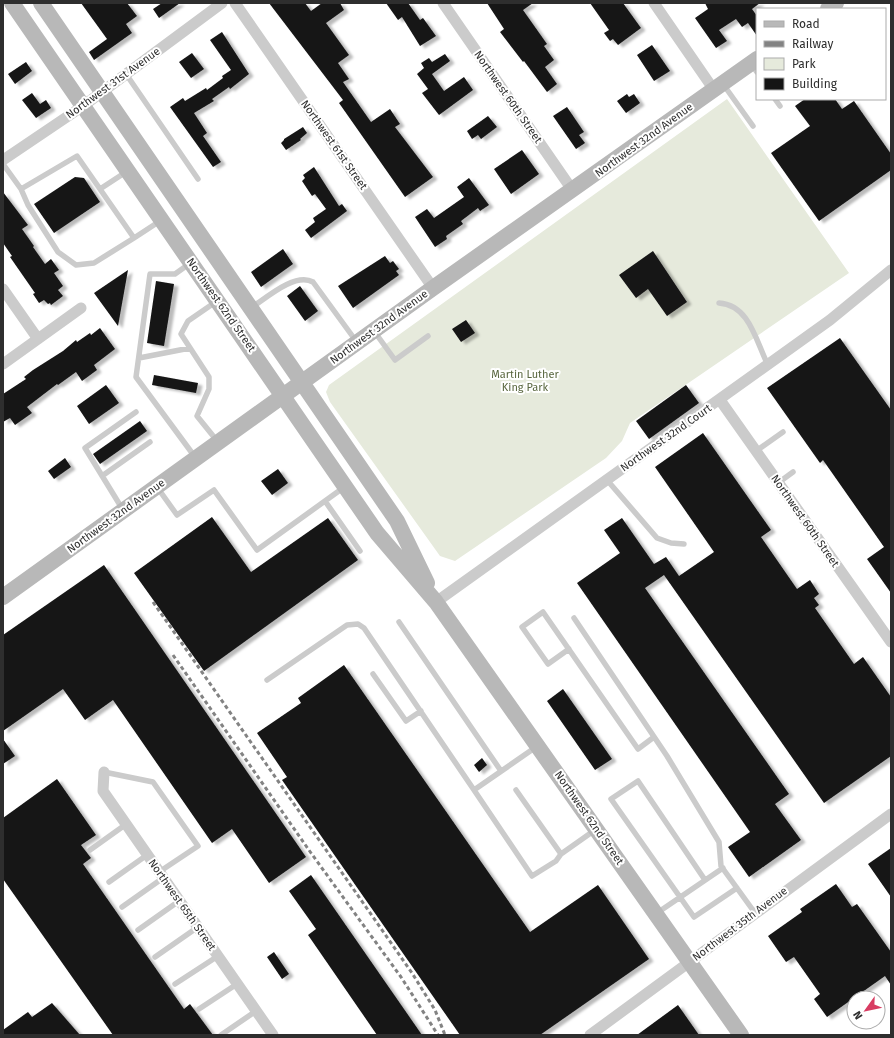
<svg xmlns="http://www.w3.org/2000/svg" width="894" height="1038" font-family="'Fira Sans',sans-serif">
<defs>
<filter id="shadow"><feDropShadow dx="4.5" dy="2.5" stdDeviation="1" flood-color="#0004"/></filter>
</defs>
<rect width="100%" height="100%" fill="#fff"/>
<path fill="#e6eadc" d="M 727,99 L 849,273 L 630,423 L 622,441 L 606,458 L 455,561 L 440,556 L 330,402 L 326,392 L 329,385 Z"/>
<path fill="#151515" filter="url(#shadow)" d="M 81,3 L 127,3 L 137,16 L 126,24 L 132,33 L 94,60 L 89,52 L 107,39 Z
M 162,3 L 180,3 L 159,18 L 153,9 Z
M 269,3 L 305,3 L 311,11 L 322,3 L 340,3 L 344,10 L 326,23 L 349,55 L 338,63 L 349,79 L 343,82 L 371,122 L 390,109 L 400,124 L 395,127 L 433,177 L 405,197 L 339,103 L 343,100 Z
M 386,3 L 408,3 L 420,20 L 423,18 L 436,36 L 420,46 L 402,17 L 398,20 Z
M 487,3 L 533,3 L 523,10 L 547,44 L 544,46 L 554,60 L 545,67 L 557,84 L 547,92 L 524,61 L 523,62 L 500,32 L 504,29 Z
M 590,3 L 623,3 L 641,28 L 618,45 L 613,39 L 610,41 L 604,33 L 609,30 Z
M 705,3 L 760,3 L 752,9 L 757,16 L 757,36 L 748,23 L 742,27 L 736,19 L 719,30 L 727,41 L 716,48 L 695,18 L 708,9 Z
M 222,32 L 249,74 L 230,89 L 229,87 L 212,99 L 214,101 L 194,113 L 207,133 L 203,136 L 221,162 L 213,167 L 170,107 L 183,98 L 185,101 L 206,88 L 207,90 L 223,78 L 222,76 L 231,70 L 210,40 Z
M 652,45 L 670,71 L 654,81 L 637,55 Z
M 192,53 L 204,69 L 191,78 L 179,62 Z
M 445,54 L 450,61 L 432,74 L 444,91 L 464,77 L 473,90 L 439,115 L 422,93 L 428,89 L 417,74 L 424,68 L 421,63 L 429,58 L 432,62 Z
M 26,62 L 32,71 L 15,84 L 8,74 Z
M 32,93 L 40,104 L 46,100 L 51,108 L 36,118 L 22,100 Z
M 627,94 L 629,97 L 634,94 L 640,103 L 626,113 L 617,101 Z
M 805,99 L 835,99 L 842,109 L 854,101 L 891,154 L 891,170 L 819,221 L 771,153 L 810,126 L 795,106 Z
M 567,107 L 584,132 L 579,135 L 585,143 L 576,149 L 553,116 Z
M 488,116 L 497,127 L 481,139 L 478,135 L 472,139 L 467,131 Z
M 303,127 L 307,133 L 300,139 L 301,140 L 286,150 L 281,143 L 284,140 L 284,139 Z
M 522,150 L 539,174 L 511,194 L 494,169 Z
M 314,167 L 339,206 L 342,204 L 347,211 L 311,238 L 305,230 L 315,222 L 313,218 L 326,209 L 315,194 L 312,196 L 302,181 L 305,178 L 303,175 Z
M 75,177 L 84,178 L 100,202 L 54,233 L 34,204 Z
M 469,178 L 489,205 L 480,211 L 478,208 L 461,221 L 463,224 L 446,236 L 447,239 L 435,247 L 415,217 L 427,209 L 434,218 L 464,197 L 457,187 Z
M 3,192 L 28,225 L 22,229 L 34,246 L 33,247 L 45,264 L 51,259 L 59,270 L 54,273 L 63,286 L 58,290 L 63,296 L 51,305 L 50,303 L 48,304 L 44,300 L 39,303 L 33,294 L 35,293 L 10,257 L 12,256 L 3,243 Z
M 283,249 L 293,264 L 261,287 L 251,272 Z
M 653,251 L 687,302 L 667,316 L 648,289 L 636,298 L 619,275 Z
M 385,256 L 390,263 L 393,261 L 399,269 L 396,271 L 399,275 L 353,308 L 338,286 Z
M 128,270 L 118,326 L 94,293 Z
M 156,281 L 174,284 L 164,346 L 147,343 Z
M 300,286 L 318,311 L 305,321 L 287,296 Z
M 466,320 L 475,333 L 461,342 L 452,329 Z
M 100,328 L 115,349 L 94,365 L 97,370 L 82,381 L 76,372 L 58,385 L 57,384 L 27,407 L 32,413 L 15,425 L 10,418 L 3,422 L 3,394 L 26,379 L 24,377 L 33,370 L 63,351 L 76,340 L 77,342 L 90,333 L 91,335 Z
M 840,338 L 891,410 L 891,593 L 867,559 L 884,547 L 823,460 L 820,463 L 767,388 Z
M 154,375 L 198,383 L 196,393 L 152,385 Z
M 106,385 L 119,403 L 89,424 L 77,406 Z
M 686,385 L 699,403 L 649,439 L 636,421 Z
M 140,421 L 147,431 L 100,464 L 93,454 Z
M 703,433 L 771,530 L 761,537 L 797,589 L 810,580 L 819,594 L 814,598 L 819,605 L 815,608 L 854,664 L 863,657 L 891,697 L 891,756 L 824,803 L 664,575 L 645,588 L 789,794 L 775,804 L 801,840 L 749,877 L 728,847 L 750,832 L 577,583 L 620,553 L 604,530 L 622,518 L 654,564 L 666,557 L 679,576 L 714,552 L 655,467 Z
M 65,458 L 71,467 L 54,479 L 48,471 Z
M 278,469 L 288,483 L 272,495 L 261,481 Z
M 212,517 L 251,572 L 328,518 L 358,560 L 204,671 L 134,573 Z
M 104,565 L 306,857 L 269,883 L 232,829 L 212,843 L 113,700 L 85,720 L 63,689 L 3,731 L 3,635 Z
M 344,665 L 530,932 L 598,885 L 649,959 L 540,1035 L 460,1035 L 282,780 L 287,777 L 257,733 L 301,703 L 298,698 Z
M 563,689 L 612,759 L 595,770 L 547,701 Z
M 3,739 L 15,756 L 3,764 Z
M 482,758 L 487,765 L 479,772 L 474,765 Z
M 57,779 L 96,835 L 81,845 L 91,858 L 83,864 L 184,1009 L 190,1004 L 213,1035 L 113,1035 L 3,879 L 3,818 Z
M 891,848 L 891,897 L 868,864 Z
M 311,875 L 422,1035 L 377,1035 L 308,935 L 316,929 L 289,891 Z
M 836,884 L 852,907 L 857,904 L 891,952 L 891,985 L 885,976 L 827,1017 L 814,999 L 820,994 L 794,957 L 786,962 L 768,936 L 802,912 L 800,909 Z
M 274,952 L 289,974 L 282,979 L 267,957 Z
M 52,1003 L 80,1035 L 3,1035 L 3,1030 L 28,1012 L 32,1017 Z
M 678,1005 L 699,1035 L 637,1035 Z"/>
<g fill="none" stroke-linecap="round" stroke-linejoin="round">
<path stroke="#cbcbcb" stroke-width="5.5" d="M 751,64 L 757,72
M 126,74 L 198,179
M 723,84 L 753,126
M 775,99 L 780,106
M 3,164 L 21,189 L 77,156 L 134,238 L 160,221
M 21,189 L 28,205 L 58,252 L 76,265 L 94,263 L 134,238
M 100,189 L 126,172
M 189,264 L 175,274 L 150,274 L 136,377 L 195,457
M 217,301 L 188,321 L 181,334 L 209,377 L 209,389 L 197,416 L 218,442
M 719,303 C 750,305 756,342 768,365
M 251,308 C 266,298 295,272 313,282 L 356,341
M 374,331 L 395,360 L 428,336
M 139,358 L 190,348
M 756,451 L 783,432
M 102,476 L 150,442
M 607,480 L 657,538 L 671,543 L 684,544
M 778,483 L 793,472
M 157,487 L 177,515 L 214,490 L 257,550 L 343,488
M 325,501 L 360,551
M 123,510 L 85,448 L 136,412
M 574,618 L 667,756 L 719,842 L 721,866 L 755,913
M 399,622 L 501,771
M 569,649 L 548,664 L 522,627 L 543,612 L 638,749 L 654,737
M 373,674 L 406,721 L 421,711
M 267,680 L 347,625 L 358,624 L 364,628 L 474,790 L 536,747
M 104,772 L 153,782 L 198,846 L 159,872
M 474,790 L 532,876 L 556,861 L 561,854
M 516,790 L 561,854 L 595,830
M 90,850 L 125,825
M 705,880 L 638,781 L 611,799 L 694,917 L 737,888
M 109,882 L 147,855
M 122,907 L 163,878
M 657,913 L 723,868
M 138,930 L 179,901
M 155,957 L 198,927
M 175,984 L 218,956
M 199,1009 L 237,984
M 221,1035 L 256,1011"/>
<path stroke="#cbcbcb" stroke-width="11" d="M 235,3 L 433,288
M 443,3 L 573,191
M 654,3 L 714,90
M 3,160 L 83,106 L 222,3
M 3,289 L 38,339
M 3,364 L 81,308
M 720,400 L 891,642
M 436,602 L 830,320 L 891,270
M 104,772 L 103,791 L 273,1035
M 590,1035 L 891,814"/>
<path stroke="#b8b8b8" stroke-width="16" d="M 12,3 L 377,533 L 436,602 L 741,1035
M 41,3 L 397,521 L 427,583
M 828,9 L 836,3
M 3,597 L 433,288 L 757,59"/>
<path stroke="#838383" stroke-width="3" stroke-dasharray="4 3" stroke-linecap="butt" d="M 153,602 L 412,973 L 435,1010 L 445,1035
M 173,655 L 311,853 L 401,977 L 438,1035"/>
</g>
<g text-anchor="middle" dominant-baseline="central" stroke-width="4" stroke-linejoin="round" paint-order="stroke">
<g font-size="11" fill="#2e2e2e" stroke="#fff">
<text transform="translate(113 83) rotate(-36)">Northwest 31st Avenue</text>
<text transform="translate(508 97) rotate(55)">Northwest 60th Street</text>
<text transform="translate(644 140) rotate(-36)">Northwest 32nd Avenue</text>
<text transform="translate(334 145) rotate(55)">Northwest 61st Street</text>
<text transform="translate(221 305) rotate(55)">Northwest 62nd Street</text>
<text transform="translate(379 327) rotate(-36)">Northwest 32nd Avenue</text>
<text transform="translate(666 438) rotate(-35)">Northwest 32nd Court</text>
<text transform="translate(116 516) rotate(-36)">Northwest 32nd Avenue</text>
<text transform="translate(805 521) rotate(55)">Northwest 60th Street</text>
<text transform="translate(589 818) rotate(55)">Northwest 62nd Street</text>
<text transform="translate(182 905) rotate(55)">Northwest 65th Street</text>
<text transform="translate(740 924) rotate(-37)">Northwest 35th Avenue</text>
</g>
<g font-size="11" fill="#58663e" stroke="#fff">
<text x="525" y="374">Martin Luther<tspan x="525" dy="13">King Park</tspan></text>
</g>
</g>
<rect width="894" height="1038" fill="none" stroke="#2e2e2e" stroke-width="8"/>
<rect x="756" y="8" width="130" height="92" fill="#ffffff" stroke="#ababab"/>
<rect x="764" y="21" width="20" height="6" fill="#b8b8b8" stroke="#ababab"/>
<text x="792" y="28" font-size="12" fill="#2e2e2e">Road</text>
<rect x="764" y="41" width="20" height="6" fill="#838383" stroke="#ababab"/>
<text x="792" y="48" font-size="12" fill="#2e2e2e">Railway</text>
<rect x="764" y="58" width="20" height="12" fill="#e6eadc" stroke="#ababab"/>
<text x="792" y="68" font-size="12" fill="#2e2e2e">Park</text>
<rect x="764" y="78" width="20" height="12" fill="#151515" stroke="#ababab"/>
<text x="792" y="88" font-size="12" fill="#2e2e2e">Building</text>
<g transform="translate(866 1010) rotate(237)"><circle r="19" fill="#ffffff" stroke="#ababab"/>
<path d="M0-3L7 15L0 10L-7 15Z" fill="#d83c62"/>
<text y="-6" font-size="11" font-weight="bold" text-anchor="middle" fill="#2e2e2e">N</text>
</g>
</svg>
